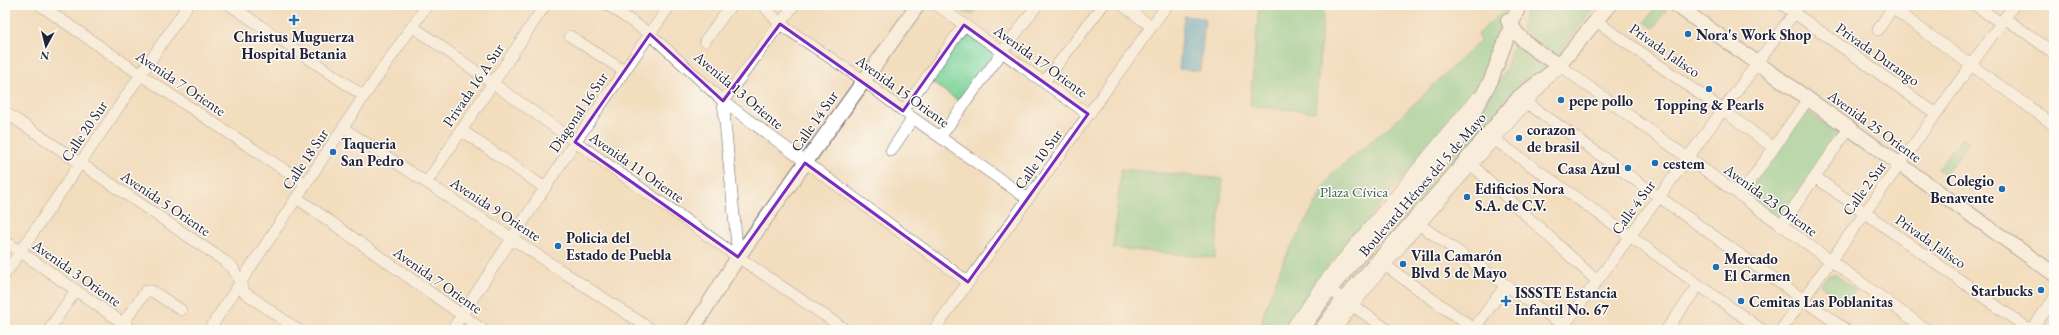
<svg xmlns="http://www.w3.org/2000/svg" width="2059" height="335" font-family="'EB Garamond',serif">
<rect width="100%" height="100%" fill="#fdfcf7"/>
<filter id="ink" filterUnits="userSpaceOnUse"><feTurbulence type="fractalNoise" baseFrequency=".025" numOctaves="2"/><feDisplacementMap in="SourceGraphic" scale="8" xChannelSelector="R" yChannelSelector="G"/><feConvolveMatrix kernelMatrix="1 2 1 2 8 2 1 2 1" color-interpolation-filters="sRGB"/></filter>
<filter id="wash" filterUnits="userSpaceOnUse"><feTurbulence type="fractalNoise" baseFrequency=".012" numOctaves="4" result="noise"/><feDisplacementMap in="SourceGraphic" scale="16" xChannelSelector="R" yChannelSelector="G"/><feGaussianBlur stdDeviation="0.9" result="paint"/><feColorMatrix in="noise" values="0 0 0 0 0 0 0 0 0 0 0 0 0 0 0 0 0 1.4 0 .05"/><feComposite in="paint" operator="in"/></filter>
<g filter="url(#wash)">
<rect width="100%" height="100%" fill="#f2ddbd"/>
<path fill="#79d196" stroke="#4e7a68" d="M 954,5 L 980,5 L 972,15 L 965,13 Z
M 1259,5 L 1324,6 L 1315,112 L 1250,106 Z
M 1528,5 L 1596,5 L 1554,60 L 1536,48 L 1521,28 Z
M 1657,5 L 1666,10 L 1654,28 L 1645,22 Z
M 1506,8 C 1495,35 1491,62 1479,88 L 1329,265 L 1281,330 L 1261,330 L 1264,312 L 1284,260 L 1332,174 L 1396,121 L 1480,41 L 1478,34 Z
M 967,32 L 994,52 L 959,101 L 931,82 Z
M 1515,39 L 1546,65 L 1490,125 L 1344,294 L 1340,291 L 1462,147 L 1478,114 L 1506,69 Z
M 1805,110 L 1840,135 L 1781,220 L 1746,195 Z
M 1962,137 L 1969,142 L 1945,175 L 1938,169 Z
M 1121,169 L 1223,179 L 1215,258 L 1113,248 Z
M 1828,275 L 1836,275 L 1856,290 L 1845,304 L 1820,285 Z"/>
<path fill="#57afd4" stroke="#3c6888" d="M 1184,16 L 1205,18 L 1200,71 L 1179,69 Z"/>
</g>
<g filter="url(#ink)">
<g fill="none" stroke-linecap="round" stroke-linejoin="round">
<defs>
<path id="minor" d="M 40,5 L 141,75 L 306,184
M 230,5 L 364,96
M 608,5 L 650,34 L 723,101 L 968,282
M 763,5 L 780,24 L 863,80 L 903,111 L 1028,199
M 937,5 L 1088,114
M 1122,5 L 1151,26
M 1783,5 L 1935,113
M 1888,5 L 2054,125
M 1975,5 L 1998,21 L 2009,21 L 2054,53
M 1596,21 L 1720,108 L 1774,148
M 412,26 L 738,257 L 846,330
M 1878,30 L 1892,8
M 570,36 L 624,71
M 705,41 L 731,5
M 1559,65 L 1927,330
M 1044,82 L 1103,5
M 1527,103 L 1846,330
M 903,111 L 964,25
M 5,112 L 226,262 L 233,268 L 244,292 L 298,330
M 343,128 L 652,330
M 461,130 L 545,188
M 940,137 L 1037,5
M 1495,140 L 1762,330
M 891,151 L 913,118
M 1473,166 L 1597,281
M 1815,177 L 2030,330
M 427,182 L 545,5
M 1740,196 L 1808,99
M 297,198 L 483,330
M 1420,225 L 1570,330
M 1781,226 L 1849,128
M 5,241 L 133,330
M 738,257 L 723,101 L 794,5
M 1386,266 L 1474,329
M 5,274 L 188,5
M 1323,285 L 1388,330
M 123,323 L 146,291 L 152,291 L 181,310
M 49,330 L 75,291
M 209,330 L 364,96 L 427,5
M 452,330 L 575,142 L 670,5
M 934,330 L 1167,5
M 1290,330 L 1322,284 L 1476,98
M 1335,330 C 1398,243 1474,165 1544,83
M 1473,330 L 1506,285
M 1561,330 L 1800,5
M 1666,330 L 1699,285
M 1781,330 L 2014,5
M 2031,330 L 2054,299"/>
<path id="major" d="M 1676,5 L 2054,274
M 1508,21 C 1521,42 1538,53 1559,65
M 692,330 L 738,257 L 918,5
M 1301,330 L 1330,289 L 1459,138 L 1491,80 L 1519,5
M 1321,330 L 1344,299 L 1458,170 L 1519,97 L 1557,68 L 1609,5"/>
</defs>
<use href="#minor" stroke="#6b6368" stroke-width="12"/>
<use href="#major" stroke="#6b6368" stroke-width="16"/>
<use href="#minor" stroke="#fff" stroke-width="11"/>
<use href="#major" stroke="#fff" stroke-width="14"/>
</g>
</g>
<path d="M0 0H2059V335H0ZM 780,24 L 903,111 L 964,25 L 1088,114 L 968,282 L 805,163 L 738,257 L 575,142 L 650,34 L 723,101 Z" fill="#f2ddbd" fill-opacity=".55" fill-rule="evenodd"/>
<path fill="none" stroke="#7b2cbf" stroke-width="3" stroke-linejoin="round" d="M 780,24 L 903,111 L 964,25 L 1088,114 L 968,282 L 805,163 L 738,257 L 575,142 L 650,34 L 723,101 Z"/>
<g fill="#1f6fb2" stroke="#fdfcf7" stroke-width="1.5">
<path d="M292 14h4v4h4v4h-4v4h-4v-4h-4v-4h4z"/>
<circle cx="1688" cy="34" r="4"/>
<circle cx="1709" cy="89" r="4"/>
<circle cx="1561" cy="100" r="4"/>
<circle cx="1519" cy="138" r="4"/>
<circle cx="333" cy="152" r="4"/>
<circle cx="1655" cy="163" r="4"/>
<circle cx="1628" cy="168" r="4"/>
<circle cx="2002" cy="189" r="4"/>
<circle cx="1467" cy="197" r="4"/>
<circle cx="558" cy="246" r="4"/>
<circle cx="1403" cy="264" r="4"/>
<circle cx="1716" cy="267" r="4"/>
<circle cx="2041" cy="290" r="4"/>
<path d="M1504 295h4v4h4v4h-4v4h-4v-4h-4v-4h4z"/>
<circle cx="1741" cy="301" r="4"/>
</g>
<g text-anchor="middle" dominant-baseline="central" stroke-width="3" stroke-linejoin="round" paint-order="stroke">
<g font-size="15" font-weight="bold" fill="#22223b" stroke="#fdfcf7" text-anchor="start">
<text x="1696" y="34">Nora's Work Shop</text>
<text x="294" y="36" text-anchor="middle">Christus Muguerza<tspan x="294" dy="17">Hospital Betania</tspan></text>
<text x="1569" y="100">pepe pollo</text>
<text x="1709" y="104" text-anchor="middle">Topping &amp; Pearls</text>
<text x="1527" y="129">corazon<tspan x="1527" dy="17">de brasil</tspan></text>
<text x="341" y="143">Taqueria<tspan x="341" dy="17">San Pedro</tspan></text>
<text x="1663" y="163">cestem</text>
<text x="1620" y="168" text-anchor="end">Casa Azul</text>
<text x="1994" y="180" text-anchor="end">Colegio<tspan x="1994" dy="17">Benavente</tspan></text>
<text x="1475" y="188">Edificios Nora<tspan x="1475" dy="17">S.A. de C.V.</tspan></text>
<text x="566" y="237">Policia del<tspan x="566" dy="17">Estado de Puebla</tspan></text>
<text x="1411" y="255">Villa Camarón<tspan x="1411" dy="17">Blvd 5 de Mayo</tspan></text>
<text x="1724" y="258">Mercado<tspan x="1724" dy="17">El Carmen</tspan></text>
<text x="2033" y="290" text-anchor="end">Starbucks</text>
<text x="1515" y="292">ISSSTE Estancia<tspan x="1515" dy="17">Infantil No. 67</tspan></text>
<text x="1749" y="301">Cemitas Las Poblanitas</text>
</g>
<g font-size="15" fill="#22223b" stroke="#fdfcf7">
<text transform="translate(1665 50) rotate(35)">Privada Jalisco</text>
<text transform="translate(1878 54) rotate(35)">Privada Durango</text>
<text transform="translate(1041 61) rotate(36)">Avenida 17 Oriente</text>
<text transform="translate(181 83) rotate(34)">Avenida 7 Oriente</text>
<text transform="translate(473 85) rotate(-56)">Privada 16 A Sur</text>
<text transform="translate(739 90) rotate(40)">Avenida 13 Oriente</text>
<text transform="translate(903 91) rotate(36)">Avenida 15 Oriente</text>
<text transform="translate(578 112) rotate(-56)">Diagonal 16 Sur</text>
<text transform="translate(814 121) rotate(-55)">Calle 14 Sur</text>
<text transform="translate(1875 126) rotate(36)">Avenida 25 Oriente</text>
<text transform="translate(84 131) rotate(-56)">Calle 20 Sur</text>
<text transform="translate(305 159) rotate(-56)">Calle 18 Sur</text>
<text transform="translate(1038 159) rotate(-54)">Calle 10 Sur</text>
<text transform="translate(637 167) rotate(35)">Avenida 11 Oriente</text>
<text transform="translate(1422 184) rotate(-49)">Boulevard Héroes del 5 de Mayo</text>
<text transform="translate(1864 188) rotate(-54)">Calle 2 Sur</text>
<text transform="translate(1771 200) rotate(36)">Avenida 23 Oriente</text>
<text transform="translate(166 203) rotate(34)">Avenida 5 Oriente</text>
<text transform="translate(1633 207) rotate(-54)">Calle 4 Sur</text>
<text transform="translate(496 209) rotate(33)">Avenida 9 Oriente</text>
<text transform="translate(1931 241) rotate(35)">Privada Jalisco</text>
<text transform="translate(77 273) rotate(35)">Avenida 3 Oriente</text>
<text transform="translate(438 280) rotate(35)">Avenida 7 Oriente</text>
</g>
<g font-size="15" fill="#405f5b" stroke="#fdfcf7">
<text x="1354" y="191">Plaza Cívica</text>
</g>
</g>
<rect width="2059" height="335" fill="none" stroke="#fdfcf7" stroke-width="20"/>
<g transform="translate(46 46) rotate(187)" stroke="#fdfcf7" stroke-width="3" paint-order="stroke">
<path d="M0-3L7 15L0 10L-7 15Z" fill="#22223b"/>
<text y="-6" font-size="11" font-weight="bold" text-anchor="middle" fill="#22223b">N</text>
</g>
</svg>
